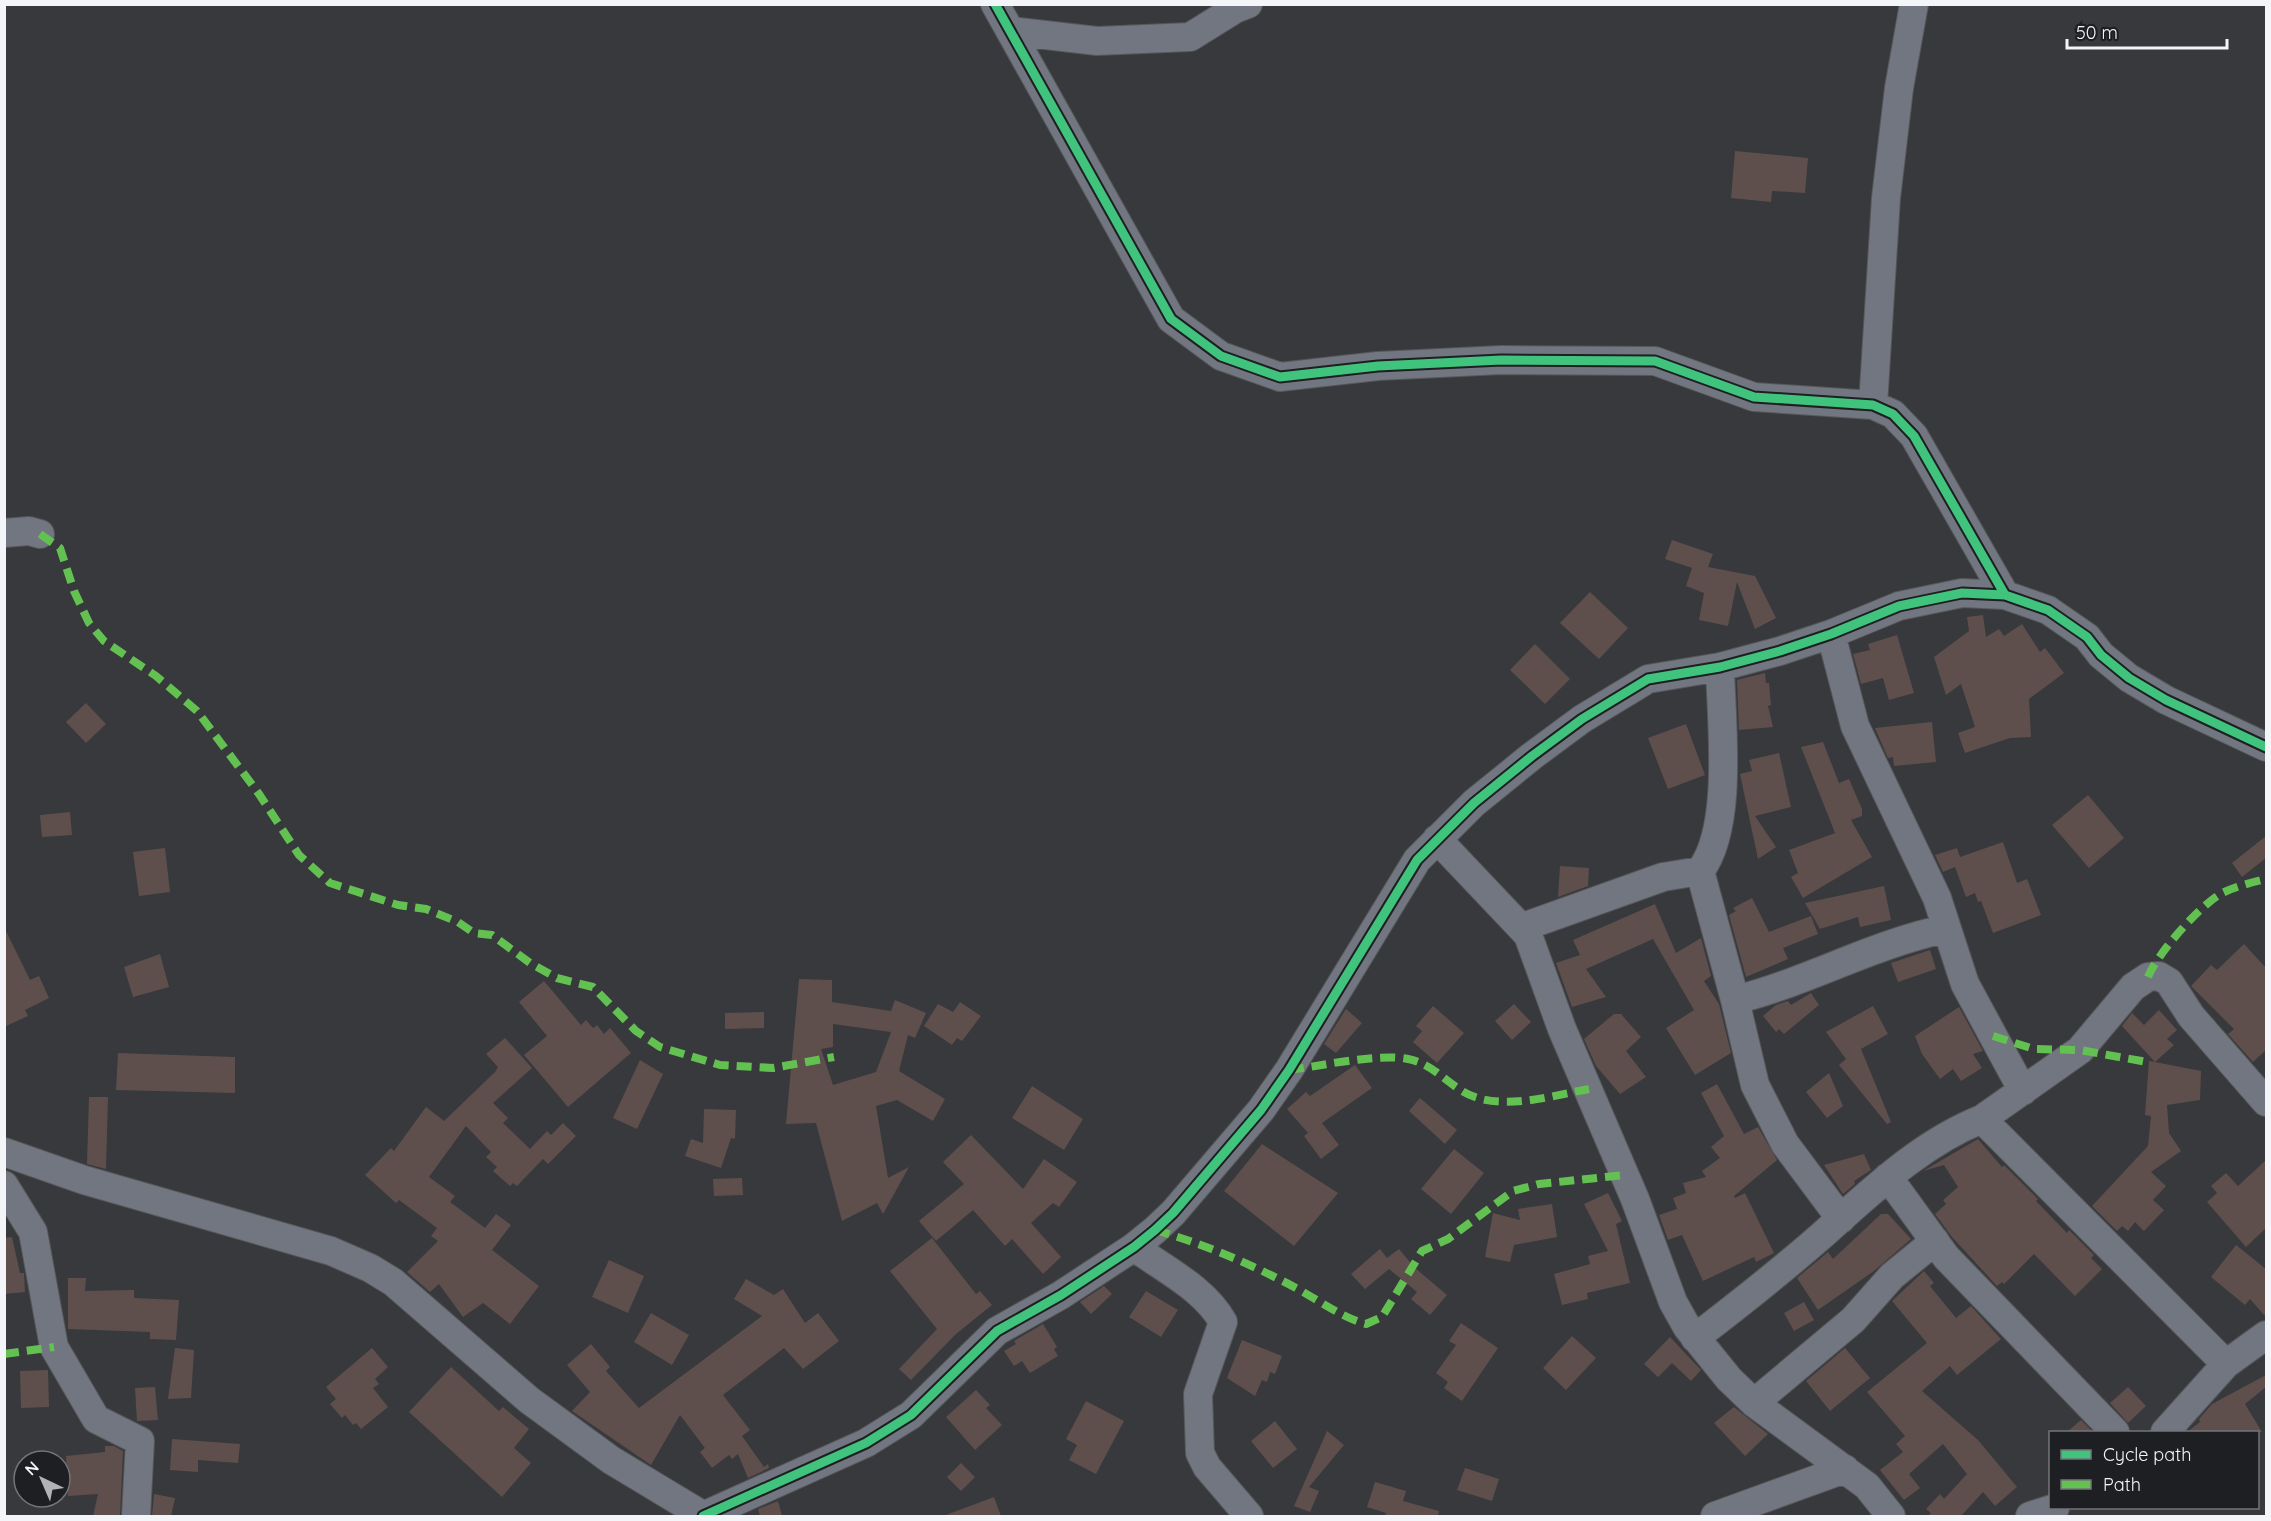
<svg xmlns="http://www.w3.org/2000/svg" width="2271" height="1521" font-family="Quicksand,sans-serif">
<rect width="100%" height="100%" fill="#37393c"/>
<path fill="#5e4f4d" fill-rule="evenodd" d="M 1735,151 L 1808,158 L 1805,193 L 1772,191 L 1771,202 L 1731,198 Z
M 1672,540 L 1713,554 L 1708,567 L 1755,576 L 1776,618 L 1755,629 L 1737,582 L 1728,626 L 1699,620 L 1704,593 L 1686,586 L 1692,568 L 1665,559 Z
M 1590,592 L 1628,628 L 1599,659 L 1560,623 Z
M 1983,615 L 1986,637 L 1999,629 L 2004,636 L 2022,624 L 2040,652 L 2045,648 L 2064,673 L 2029,699 L 2031,737 L 2010,738 L 1965,753 L 1958,733 L 1975,727 L 1961,684 L 1946,695 L 1934,657 L 1969,631 L 1967,617 Z
M 1897,635 L 1914,693 L 1889,700 L 1883,678 L 1861,684 L 1853,654 L 1870,650 L 1868,644 Z
M 1535,644 L 1570,679 L 1545,704 L 1510,670 Z
M 1765,673 L 1766,683 L 1769,683 L 1771,705 L 1768,706 L 1773,727 L 1739,730 L 1737,680 Z
M 86,703 L 106,724 L 86,743 L 66,722 Z
M 1932,722 L 1936,762 L 1894,766 L 1893,757 L 1888,758 L 1875,728 Z
M 1686,724 L 1705,775 L 1668,789 L 1648,738 Z
M 1823,742 L 1839,783 L 1849,779 L 1862,809 L 1862,816 L 1851,820 L 1872,857 L 1803,898 L 1791,877 L 1798,873 L 1789,850 L 1835,833 L 1801,747 Z
M 1779,753 L 1791,807 L 1755,816 L 1776,847 L 1758,859 L 1740,774 L 1752,771 L 1749,760 Z
M 2088,795 L 2124,838 L 2089,868 L 2052,825 Z
M 70,812 L 72,835 L 42,837 L 40,815 Z
M 2266,836 L 2266,858 L 2242,877 L 2232,863 Z
M 2003,842 L 2017,883 L 2027,879 L 2041,915 L 1993,933 L 1981,901 L 1978,902 L 1975,893 L 1966,897 L 1955,867 L 1943,872 L 1935,855 L 1957,848 L 1960,857 Z
M 165,848 L 170,892 L 139,896 L 133,852 Z
M 1560,866 L 1589,868 L 1588,886 L 1558,897 Z
M 1884,886 L 1891,920 L 1860,927 L 1858,917 L 1820,929 L 1805,903 Z
M 1752,898 L 1769,932 L 1811,916 L 1818,934 L 1783,948 L 1788,959 L 1746,977 L 1729,915 L 1736,911 L 1733,908 Z
M 1655,904 L 1676,953 L 1701,938 L 1711,976 L 1704,981 L 1719,1004 L 1731,1053 L 1695,1075 L 1666,1028 L 1694,1010 L 1653,939 L 1586,969 L 1606,997 L 1572,1007 L 1556,963 L 1580,955 L 1573,940 Z
M 4,927 L 30,980 L 39,976 L 49,998 L 25,1010 L 28,1016 L 4,1027 Z
M 2244,944 L 2266,968 L 2266,1050 L 2253,1062 L 2228,1034 L 2234,1029 L 2191,986 L 2211,965 L 2217,970 Z
M 1930,950 L 1936,969 L 1898,982 L 1891,963 Z
M 160,954 L 169,987 L 133,997 L 124,967 Z
M 799,979 L 832,980 L 832,1002 L 891,1011 L 895,1000 L 926,1013 L 915,1038 L 908,1035 L 899,1071 L 945,1099 L 933,1121 L 897,1100 L 876,1106 L 888,1178 L 909,1167 L 883,1214 L 877,1203 L 842,1221 L 816,1123 L 786,1124 ZM 833,1024 L 891,1032 L 876,1072 L 833,1085 L 821,1049 L 833,1047 Z
M 544,981 L 581,1025 L 586,1020 L 593,1028 L 597,1025 L 604,1034 L 610,1028 L 631,1053 L 568,1107 L 524,1055 L 547,1036 L 519,1002 Z
M 1811,993 L 1819,1005 L 1784,1034 L 1779,1029 L 1776,1032 L 1763,1016 L 1776,1005 L 1788,1001 L 1791,1005 Z
M 960,1002 L 981,1016 L 962,1041 L 957,1038 L 952,1045 L 924,1026 L 938,1004 L 953,1012 Z
M 1514,1004 L 1531,1022 L 1512,1040 L 1495,1021 Z
M 1433,1006 L 1464,1033 L 1437,1063 L 1413,1042 L 1422,1031 L 1416,1026 Z
M 1873,1006 L 1888,1034 L 1861,1049 L 1891,1122 L 1887,1124 L 1839,1065 L 1846,1059 L 1826,1032 Z
M 1959,1007 L 1983,1051 L 1973,1054 L 1982,1068 L 1961,1081 L 1953,1069 L 1940,1079 L 1922,1054 L 1915,1036 Z
M 1346,1009 L 1362,1023 L 1336,1053 L 1324,1044 Z
M 2159,1010 L 2177,1030 L 2167,1039 L 2174,1045 L 2155,1062 L 2201,1071 L 2200,1100 L 2167,1105 L 2169,1133 L 2181,1151 L 2151,1172 L 2166,1186 L 2153,1200 L 2164,1210 L 2144,1231 L 2135,1222 L 2128,1231 L 2122,1226 L 2117,1231 L 2092,1206 L 2148,1146 L 2151,1116 L 2145,1115 L 2149,1061 L 2155,1062 L 2122,1026 L 2132,1013 L 2144,1025 Z
M 764,1012 L 764,1028 L 725,1029 L 725,1013 Z
M 1614,1014 L 1621,1014 L 1641,1037 L 1626,1051 L 1646,1077 L 1620,1094 L 1596,1066 L 1584,1039 Z
M 505,1038 L 532,1068 L 493,1103 L 508,1118 L 503,1123 L 530,1149 L 547,1131 L 551,1135 L 563,1123 L 576,1136 L 548,1164 L 543,1159 L 517,1186 L 513,1183 L 510,1186 L 493,1171 L 497,1167 L 486,1157 L 491,1152 L 466,1126 L 429,1177 L 455,1196 L 450,1202 L 485,1228 L 496,1214 L 511,1225 L 492,1250 L 539,1286 L 510,1324 L 483,1303 L 463,1317 L 439,1284 L 430,1292 L 407,1272 L 438,1241 L 431,1236 L 437,1228 L 399,1200 L 396,1203 L 365,1175 L 391,1148 L 394,1151 L 426,1107 L 444,1121 L 495,1072 L 498,1067 L 486,1054 Z
M 118,1053 L 235,1057 L 235,1093 L 116,1090 Z
M 640,1060 L 663,1074 L 637,1129 L 613,1118 Z
M 1355,1065 L 1372,1088 L 1322,1123 L 1339,1145 L 1321,1159 L 1304,1136 L 1308,1133 L 1287,1109 L 1306,1092 L 1310,1096 Z
M 1829,1073 L 1843,1106 L 1827,1118 L 1806,1092 Z
M 1717,1084 L 1744,1134 L 1758,1127 L 1777,1160 L 1734,1196 L 1735,1198 L 1745,1193 L 1774,1253 L 1756,1262 L 1754,1257 L 1703,1281 L 1682,1235 L 1668,1240 L 1659,1215 L 1677,1209 L 1673,1198 L 1686,1193 L 1683,1183 L 1706,1177 L 1702,1171 L 1720,1158 L 1711,1147 L 1724,1136 L 1701,1093 Z
M 1032,1086 L 1083,1119 L 1064,1150 L 1012,1118 Z
M 89,1097 L 108,1097 L 106,1169 L 87,1164 Z
M 1420,1098 L 1457,1130 L 1445,1144 L 1409,1111 Z
M 704,1109 L 736,1110 L 735,1139 L 731,1138 L 721,1168 L 685,1156 L 691,1139 L 703,1143 Z
M 971,1135 L 1023,1189 L 1044,1159 L 1077,1182 L 1059,1207 L 1053,1203 L 1031,1223 L 1061,1257 L 1043,1274 L 1012,1239 L 1005,1246 L 973,1210 L 936,1241 L 919,1221 L 964,1184 L 943,1162 Z
M 1978,1139 L 2002,1167 L 2004,1165 L 2038,1199 L 2036,1201 L 2067,1233 L 2069,1230 L 2094,1255 L 2091,1258 L 2102,1269 L 2075,1296 L 2034,1254 L 2004,1284 L 2002,1282 L 1997,1286 L 1952,1237 L 1935,1214 L 1946,1204 L 1943,1200 L 1958,1187 L 1944,1165 L 1923,1171 Z
M 1262,1144 L 1338,1193 L 1294,1246 L 1224,1191 Z
M 1454,1149 L 1484,1173 L 1451,1214 L 1421,1189 Z
M 1864,1154 L 1871,1170 L 1854,1181 L 1855,1184 L 1843,1194 L 1824,1165 Z
M 2266,1160 L 2266,1228 L 2246,1247 L 2207,1202 L 2217,1193 L 2211,1186 L 2226,1173 L 2238,1186 Z
M 742,1178 L 743,1195 L 714,1196 L 713,1179 Z
M 1608,1193 L 1622,1221 L 1616,1224 L 1630,1283 L 1587,1293 L 1588,1299 L 1562,1305 L 1554,1274 L 1590,1264 L 1588,1256 L 1608,1251 L 1584,1204 Z
M 1552,1204 L 1557,1237 L 1514,1245 L 1510,1262 L 1485,1257 L 1493,1213 L 1520,1220 L 1518,1209 Z
M 1881,1214 L 1888,1214 L 1911,1239 L 1874,1271 L 1818,1310 L 1797,1278 L 1828,1252 L 1833,1259 Z
M 12,1237 L 20,1273 L 24,1273 L 25,1292 L 4,1294 L 4,1238 Z
M 932,1238 L 976,1294 L 980,1291 L 992,1305 L 956,1334 L 911,1380 L 899,1369 L 937,1329 L 890,1271 Z
M 2236,1245 L 2266,1269 L 2266,1317 L 2250,1299 L 2245,1305 L 2211,1277 Z
M 1380,1249 L 1387,1258 L 1399,1249 L 1414,1267 L 1447,1295 L 1430,1315 L 1411,1299 L 1417,1292 L 1389,1269 L 1365,1289 L 1351,1274 Z
M 609,1260 L 644,1276 L 628,1313 L 592,1297 Z
M 1924,1271 L 1934,1283 L 1930,1286 L 1956,1318 L 1971,1306 L 2001,1339 L 1957,1375 L 1950,1366 L 1922,1391 L 1978,1440 L 2017,1487 L 1995,1506 L 1983,1492 L 1961,1516 L 1927,1516 L 1931,1513 L 1926,1509 L 1940,1494 L 1944,1499 L 1967,1474 L 1943,1444 L 1909,1474 L 1920,1488 L 1904,1500 L 1880,1470 L 1903,1452 L 1896,1444 L 1905,1436 L 1867,1392 L 1927,1343 L 1892,1301 Z
M 68,1278 L 86,1278 L 85,1291 L 134,1290 L 134,1298 L 179,1300 L 176,1340 L 150,1339 L 150,1332 L 68,1329 Z
M 746,1279 L 774,1295 L 783,1289 L 805,1323 L 818,1313 L 839,1341 L 803,1369 L 784,1348 L 723,1395 L 750,1430 L 742,1436 L 764,1467 L 768,1464 L 769,1468 L 748,1478 L 738,1454 L 732,1459 L 729,1455 L 712,1468 L 700,1452 L 705,1448 L 680,1415 L 651,1465 L 572,1411 L 590,1392 L 567,1365 L 591,1344 L 610,1367 L 606,1371 L 639,1408 L 762,1316 L 734,1299 Z
M 1104,1286 L 1112,1294 L 1091,1314 L 1080,1302 Z
M 1146,1291 L 1178,1310 L 1161,1337 L 1129,1317 Z
M 1804,1302 L 1814,1320 L 1794,1331 L 1784,1313 Z
M 651,1313 L 689,1335 L 672,1365 L 634,1342 Z
M 1461,1323 L 1498,1348 L 1462,1401 L 1444,1388 L 1448,1382 L 1436,1373 L 1456,1345 L 1449,1341 Z
M 1043,1324 L 1057,1347 L 1054,1349 L 1058,1356 L 1030,1373 L 1022,1361 L 1014,1366 L 1004,1351 L 1016,1344 L 1014,1341 Z
M 1572,1336 L 1596,1358 L 1566,1390 L 1543,1368 Z
M 1670,1337 L 1701,1370 L 1691,1381 L 1672,1363 L 1658,1377 L 1644,1364 Z
M 1242,1340 L 1282,1356 L 1275,1374 L 1270,1372 L 1267,1382 L 1262,1380 L 1255,1396 L 1227,1378 Z
M 175,1348 L 194,1350 L 191,1398 L 168,1399 Z
M 372,1348 L 388,1367 L 375,1379 L 379,1384 L 373,1388 L 388,1407 L 361,1429 L 356,1423 L 353,1425 L 345,1415 L 342,1418 L 330,1404 L 336,1399 L 326,1387 Z
M 1845,1348 L 1870,1378 L 1830,1411 L 1806,1381 Z
M 451,1367 L 499,1411 L 503,1407 L 529,1429 L 514,1448 L 531,1463 L 502,1497 L 409,1412 Z
M 48,1370 L 49,1407 L 21,1408 L 20,1371 Z
M 2266,1375 L 2266,1387 L 2245,1404 L 2262,1432 L 2187,1432 L 2200,1422 L 2199,1419 L 2212,1404 Z
M 155,1387 L 158,1420 L 137,1421 L 135,1388 Z
M 2128,1387 L 2146,1406 L 2128,1423 L 2110,1403 Z
M 976,1390 L 990,1405 L 986,1408 L 1002,1425 L 975,1450 L 946,1417 Z
M 1086,1401 L 1124,1421 L 1096,1474 L 1069,1460 L 1077,1445 L 1066,1439 Z
M 1734,1407 L 1768,1434 L 1745,1456 L 1714,1423 Z
M 2081,1420 L 2093,1432 L 2067,1432 Z
M 1275,1421 L 1297,1449 L 1273,1468 L 1251,1441 Z
M 1327,1431 L 1344,1445 L 1309,1487 L 1319,1491 L 1310,1512 L 1294,1506 Z
M 172,1439 L 240,1444 L 238,1463 L 198,1460 L 198,1472 L 170,1470 Z
M 105,1446 L 114,1446 L 123,1451 L 120,1516 L 93,1516 L 98,1494 L 68,1496 L 66,1456 L 105,1452 Z
M 961,1463 L 975,1477 L 961,1491 L 947,1477 Z
M 1465,1468 L 1499,1479 L 1492,1501 L 1457,1490 Z
M 1375,1482 L 1406,1491 L 1403,1501 L 1439,1511 L 1438,1516 L 1385,1516 L 1386,1513 L 1367,1507 Z
M 154,1494 L 175,1498 L 171,1516 L 152,1516 Z
M 994,1497 L 1001,1516 L 946,1516 L 946,1515 Z
M 778,1501 L 782,1516 L 760,1516 L 758,1509 Z"/>
<g fill="none" stroke-linecap="round" stroke-linejoin="round">
<defs>
<path id="minor" d="M 995,4 L 1171,319 L 1221,356 L 1280,377 L 1378,366 L 1501,360 L 1655,361 L 1754,397 L 1873,405 L 1893,414 L 1914,436 L 2005,595
M 1011,31 L 1097,41 L 1190,37 L 1235,9 L 1248,4
M 1873,405 L 1886,198 L 1899,88 L 1914,4
M 4,533 L 29,531 L 40,534
M 1831,634 L 1855,726 L 1937,898 L 1965,984 L 2023,1091
M 1720,667 C 1721,720 1734,828 1700,871 L 1735,1000 L 1755,1085 L 1785,1144 L 1841,1219
M 1437,839 L 1528,935 L 1562,1029 L 1635,1199 L 1673,1302 L 1687,1327 L 1729,1379 L 1754,1403 L 1867,1486 L 1891,1516
M 1523,927 L 1663,877 L 1700,871
M 1735,1000 C 1807,982 1873,944 1945,929
M 1982,1119 L 2080,1050 L 2133,987 L 2148,977 L 2159,976 L 2169,982 L 2191,1016 L 2266,1102
M 4,1152 L 84,1180 L 331,1251 L 370,1268 L 393,1282 L 529,1400 L 611,1460 L 704,1516
M 1888,1177 L 1946,1257 L 2115,1432
M 4,1185 L 33,1232 L 54,1347 L 96,1419 L 140,1441 L 136,1516
M 1134,1247 C 1164,1269 1205,1289 1223,1322 L 1198,1394 L 1200,1453 L 1207,1467 L 1249,1516
M 1695,1338 C 1738,1305 1780,1272 1820,1237 C 1870,1193 1919,1144 1982,1119 L 2226,1364
M 1754,1403 L 1853,1320 L 1892,1276 L 1935,1241
M 2165,1432 L 2226,1364 L 2266,1335
M 703,1516 L 866,1443 L 911,1415 L 997,1331 L 1061,1295 L 1134,1247 L 1155,1230 L 1173,1213 L 1261,1110 L 1289,1070 L 1417,860 L 1474,803 L 1532,756 L 1582,719 L 1648,679 L 1720,667 L 1780,651 L 1831,634 L 1899,606 L 1962,593 L 2005,595 L 2048,610 L 2087,637 L 2101,655 L 2129,678 L 2166,700 L 2266,747
M 1715,1516 L 1845,1469
M 2030,1516 L 2055,1508"/>
</defs>
<use href="#minor" stroke="#565759" stroke-width="30"/>
<use href="#minor" stroke="#717680" stroke-width="28"/>
<path stroke="#63c152" stroke-width="8" stroke-dasharray="15 8" stroke-linecap="butt" d="M 40,534 L 60,548 L 74,591 L 89,623 L 104,641 L 156,676 L 197,711 L 259,794 L 299,855 L 330,883 L 398,905 L 426,909 L 458,922 L 474,933 L 492,935 L 530,963 L 557,978 L 593,987 L 636,1031 L 660,1047 L 720,1065 L 773,1068 L 834,1057
M 2148,977 C 2157,954 2200,905 2222,893 C 2235,887 2252,882 2266,879
M 1993,1036 L 2034,1049 L 2080,1050 L 2147,1062
M 1289,1070 C 1321,1066 1377,1053 1408,1059 C 1429,1063 1441,1077 1459,1089 C 1495,1114 1549,1096 1589,1089
M 1155,1230 C 1204,1244 1251,1264 1296,1288 C 1320,1301 1341,1317 1366,1324 L 1382,1317 L 1422,1251 L 1448,1239 L 1513,1191 L 1539,1184 L 1625,1175
M 4,1354 L 54,1347"/>
<defs>
<path id="cycleway" d="M 995,4 L 1171,319 L 1221,356 L 1280,377 L 1378,366 L 1501,360 L 1655,361 L 1754,397 L 1873,405 L 1893,414 L 1914,436 L 2005,595
M 703,1516 L 866,1443 L 911,1415 L 997,1331 L 1061,1295 L 1134,1247 L 1155,1230 L 1173,1213 L 1261,1110 L 1289,1070 L 1417,860 L 1474,803 L 1532,756 L 1582,719 L 1648,679 L 1720,667 L 1780,651 L 1831,634 L 1899,606 L 1962,593 L 2005,595 L 2048,610 L 2087,637 L 2101,655 L 2129,678 L 2166,700 L 2266,747"/>
</defs>
<use href="#cycleway" stroke="#1e1f22" stroke-width="13"/>
<use href="#cycleway" stroke="#40c37c" stroke-width="9"/>
</g>
<rect width="2271" height="1521" fill="none" stroke="#f3f5f9" stroke-width="12"/>
<rect x="2049" y="1431" width="210" height="78" fill="#1e1f22" stroke="#737578" stroke-width="1.5"/>
<rect x="2061" y="1450" width="30" height="9" fill="#40c37c" stroke="#737578" stroke-width="1.5"/>
<text x="2103" y="1461" font-size="18" fill="#f3f5f9">Cycle path</text>
<rect x="2061" y="1480" width="30" height="9" fill="#63c152" stroke="#737578" stroke-width="1.5"/>
<text x="2103" y="1491" font-size="18" fill="#f3f5f9">Path</text>
<g transform="translate(42 1479) rotate(316)"><circle r="28" fill="#1e1f22" stroke="#737578" stroke-width="1.5"/>
<path d="M0-4.5L10 22L0 15L-10 22Z" fill="#b1b3b7"/>
<text y="-9" font-size="16" font-weight="bold" text-anchor="middle" fill="#f3f5f9">N</text>
</g>
<path d="M2067 39v9h160v-9" fill="none" stroke="#f3f5f9" stroke-width="3"/>
<text x="2076" y="39" font-size="18" fill="#f3f5f9" stroke="#1e1f22" stroke-width="4.5" paint-order="stroke">50 m</text>
</svg>
